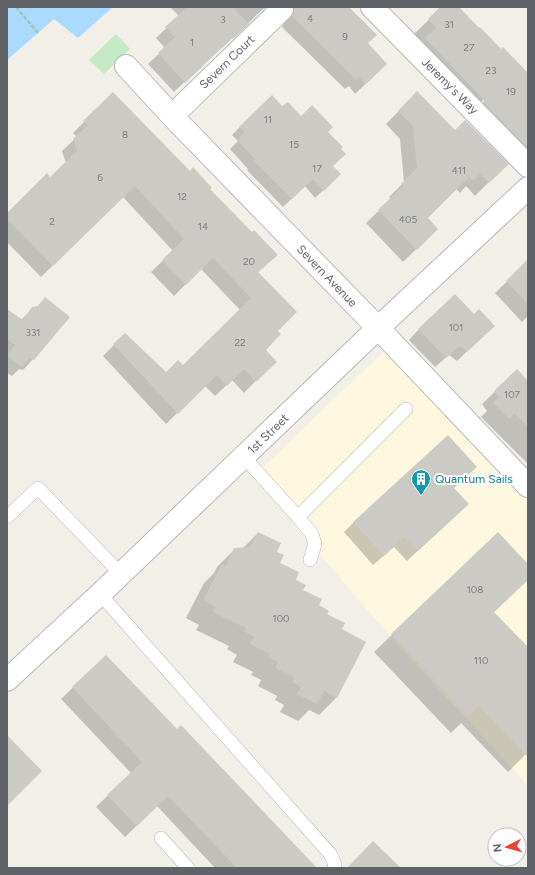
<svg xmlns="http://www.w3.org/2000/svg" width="535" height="875" font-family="Figtree,sans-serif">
<rect width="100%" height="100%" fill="#f1efe8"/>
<path fill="#fef7e0" d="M 385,350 L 528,502 L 528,785 L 402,650 L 253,477 Z"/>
<path fill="#c5e8c5" d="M 116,34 L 130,49 L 104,74 L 89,60 Z"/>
<path fill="#aadaff" d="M 7,7 L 113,7 L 78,38 L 54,19 L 7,60 Z"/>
<path fill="#0003" d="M 173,7 L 267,7 L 263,9 L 222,48 L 221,47 L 174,92 L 148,64 L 165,48 L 156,38 L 179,16 L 171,8 Z
M 275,7 L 348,7 L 367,43 L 376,74 L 355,94 L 349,86 L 345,89 L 282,27 L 284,23 L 284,16 Z
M 442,7 L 457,7 L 501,50 L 528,75 L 528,154 L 469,117 L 487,99 L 485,98 L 469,114 L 414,34 Z
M 113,93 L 190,172 L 209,189 L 265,266 L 257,273 L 276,331 L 264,350 L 275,361 L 244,393 L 232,380 L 215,396 L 205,386 L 166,424 L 103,356 L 125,334 L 166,374 L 183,367 L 240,310 L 201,269 L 174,296 L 151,272 L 173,251 L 123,197 L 41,277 L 7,242 L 7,214 L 50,178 L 66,163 L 62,151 L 77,137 L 73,133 Z
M 417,93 L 455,131 L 507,164 L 475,196 L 466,186 L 460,193 L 456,189 L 427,218 L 437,229 L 403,262 L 366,223 L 391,199 L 389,197 L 404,182 L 400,139 L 386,124 Z
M 282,108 L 326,132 L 340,149 L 332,166 L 332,182 L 315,198 L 305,186 L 283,207 L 247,170 L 248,169 L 230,149 L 238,141 L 232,135 L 240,127 Z
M 528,261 L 528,316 L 522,322 L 495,293 Z
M 46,298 L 33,359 L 23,370 L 19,369 L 12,376 L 7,373 L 7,332 L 21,320 L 33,308 L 36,308 Z
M 474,315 L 493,326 L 457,361 L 449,355 L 435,367 L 409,340 L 419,329 Z
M 517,371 L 528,383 L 528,464 L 481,417 L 487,411 L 482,404 Z
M 453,488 L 457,514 L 407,561 L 394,547 L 373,565 L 344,532 L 354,522 Z
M 258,533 L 275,553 L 279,563 L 295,580 L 302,590 L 341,630 L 337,697 L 319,715 L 309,710 L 298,721 L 280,712 L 284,705 L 275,700 L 277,696 L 258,686 L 261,680 L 251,675 L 253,672 L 233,662 L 237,655 L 227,649 L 229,646 L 196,630 L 199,625 L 186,618 L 204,583 L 214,573 L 217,567 L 235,549 L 243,548 Z
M 497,534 L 528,566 L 528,579 L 493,613 L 528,649 L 528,752 L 508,772 L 461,723 L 451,733 L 374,652 Z
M 106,656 L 296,868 L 215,868 L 157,806 L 125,837 L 96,807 L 131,773 L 61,699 Z"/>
<path fill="#cccac5" d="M 187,7 L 233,7 L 249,24 L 233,39 L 232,38 L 185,83 L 158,53 L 175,37 L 165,27 Z
M 294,7 L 349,7 L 377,35 L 368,43 L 387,64 L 366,84 L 359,77 L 356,80 L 292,16 L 294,12 Z
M 440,7 L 459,7 L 479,28 L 480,27 L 501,49 L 503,47 L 528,73 L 528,145 L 526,146 L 483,102 L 484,100 L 425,38 L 436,28 L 428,19 Z
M 417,91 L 455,130 L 465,120 L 509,164 L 489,183 L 480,174 L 473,181 L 469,177 L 428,218 L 438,229 L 417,250 L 378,210 L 403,186 L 401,184 L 417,168 L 413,126 L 398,111 Z
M 113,92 L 190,171 L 193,167 L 212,188 L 210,189 L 252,232 L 254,230 L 278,255 L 258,272 L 297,312 L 278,331 L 281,334 L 266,350 L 277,362 L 256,382 L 244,369 L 227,386 L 217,375 L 178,414 L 113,344 L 125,333 L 166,372 L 178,360 L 183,365 L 251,298 L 213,258 L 186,285 L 162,260 L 184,239 L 135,186 L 53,266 L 7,219 L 7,213 L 47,173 L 50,177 L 77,151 L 73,139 L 88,125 L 83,121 Z
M 272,95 L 282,106 L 288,102 L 301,116 L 312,105 L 333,127 L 328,132 L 343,147 L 341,149 L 346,154 L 333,166 L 341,174 L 324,191 L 313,179 L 292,199 L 254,161 L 256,160 L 237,140 L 245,132 L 239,127 Z
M 528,259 L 528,304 L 506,281 Z
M 455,294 L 474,314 L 479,309 L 495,326 L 467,352 L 460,346 L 446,358 L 418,329 Z
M 45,297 L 70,317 L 34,360 L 29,358 L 22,367 L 7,356 L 15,345 L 7,339 L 7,309 L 23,320 L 32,307 L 38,306 Z
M 517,369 L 528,381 L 528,427 L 515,414 L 509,419 L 493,403 L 499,398 L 494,391 Z
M 448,435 L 477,467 L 454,488 L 469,504 L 418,551 L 404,537 L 384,556 L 353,522 Z
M 258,532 L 281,543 L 277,552 L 284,555 L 280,563 L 299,572 L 296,580 L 306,585 L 303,590 L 322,599 L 319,605 L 329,611 L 327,614 L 345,623 L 342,629 L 366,642 L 337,698 L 324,691 L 317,704 L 297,694 L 301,687 L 292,682 L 294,678 L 275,668 L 278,662 L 268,657 L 270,654 L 250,644 L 254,637 L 244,631 L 246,628 L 213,612 L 216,607 L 203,600 L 222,564 L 226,566 L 234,548 L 250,547 Z
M 498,532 L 528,564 L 528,580 L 494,612 L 528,647 L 528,757 L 479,706 L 468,716 L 391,634 Z
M 106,655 L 177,729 L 181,725 L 317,868 L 237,868 L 168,796 L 137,826 L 107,795 L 142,762 L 72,687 Z
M 7,735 L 42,771 L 7,806 Z
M 373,841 L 401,868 L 347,868 Z"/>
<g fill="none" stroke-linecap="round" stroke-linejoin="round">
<defs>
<path id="lane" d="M 244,457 L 298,517 L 406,409
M 7,517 L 38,488 L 121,574
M 298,517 L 312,534 L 315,544 L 310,560
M 100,594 L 331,855 L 335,865 L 334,868
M 161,838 L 188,868"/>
<path id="street" d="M 372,7 L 528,166
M 126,66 L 172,116 L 378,328 L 528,486
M 172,116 L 282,9
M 7,680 L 100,594 L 378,328 L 528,188"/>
</defs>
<use href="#lane" stroke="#b5b8bc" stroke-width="14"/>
<use href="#street" stroke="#b5b8bc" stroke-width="24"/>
<path stroke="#9cc7a9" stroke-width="2.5" stroke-dasharray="4 2" stroke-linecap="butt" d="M 16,7 L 38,33"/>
<use href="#lane" stroke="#fff" stroke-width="13"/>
<use href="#street" stroke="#fff" stroke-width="22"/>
</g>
<defs>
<symbol id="building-pin" viewBox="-11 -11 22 30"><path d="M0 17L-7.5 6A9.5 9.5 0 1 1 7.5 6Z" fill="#0f9aa8" stroke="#fff"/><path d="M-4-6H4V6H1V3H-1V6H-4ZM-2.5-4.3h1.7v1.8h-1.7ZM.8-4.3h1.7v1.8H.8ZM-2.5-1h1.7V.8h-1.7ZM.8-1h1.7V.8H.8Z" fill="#fff"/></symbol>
</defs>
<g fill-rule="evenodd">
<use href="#building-pin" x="410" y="468" width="22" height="30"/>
</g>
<g text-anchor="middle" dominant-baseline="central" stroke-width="4" stroke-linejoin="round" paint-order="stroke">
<g font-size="10" fill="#7a7d7f">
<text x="310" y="18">4</text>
<text x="223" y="19">3</text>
<text x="449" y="24">31</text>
<text x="345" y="36">9</text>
<text x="192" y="42">1</text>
<text x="469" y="47">27</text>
<text x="491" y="70">23</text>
<text x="511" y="91">19</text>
<text x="268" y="119">11</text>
<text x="125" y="134">8</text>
<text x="294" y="144">15</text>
<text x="317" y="168">17</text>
<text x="459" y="170">411</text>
<text x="100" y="177">6</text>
<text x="182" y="196">12</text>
<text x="408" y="219">405</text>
<text x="52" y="221">2</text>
<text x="203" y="226">14</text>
<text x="249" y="261">20</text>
<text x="456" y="327">101</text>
<text x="33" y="332">331</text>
<text x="240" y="342">22</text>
<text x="512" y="394">107</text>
<text x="475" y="589">108</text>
<text x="281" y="618">100</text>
<text x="481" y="660">110</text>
</g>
<g font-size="12" fill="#5f6368" stroke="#fff">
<text transform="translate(227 62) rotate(-44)">Severn Court</text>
<text transform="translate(450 86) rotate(45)">Jeremy's Way</text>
<text transform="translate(327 276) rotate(46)">Severn Avenue</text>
<text transform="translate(268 434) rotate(-44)">1st Street</text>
</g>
<g font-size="12" fill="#0d838f" stroke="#fff" text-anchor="start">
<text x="435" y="479">Quantum Sails</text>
</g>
</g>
<rect width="535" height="875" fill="none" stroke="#5f6368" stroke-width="16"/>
<g transform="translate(507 847) rotate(264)"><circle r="19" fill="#ffffff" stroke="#bfc1c3"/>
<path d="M0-3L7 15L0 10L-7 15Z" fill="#ea4335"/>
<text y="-6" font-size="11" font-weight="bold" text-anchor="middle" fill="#5f6368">N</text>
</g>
</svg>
